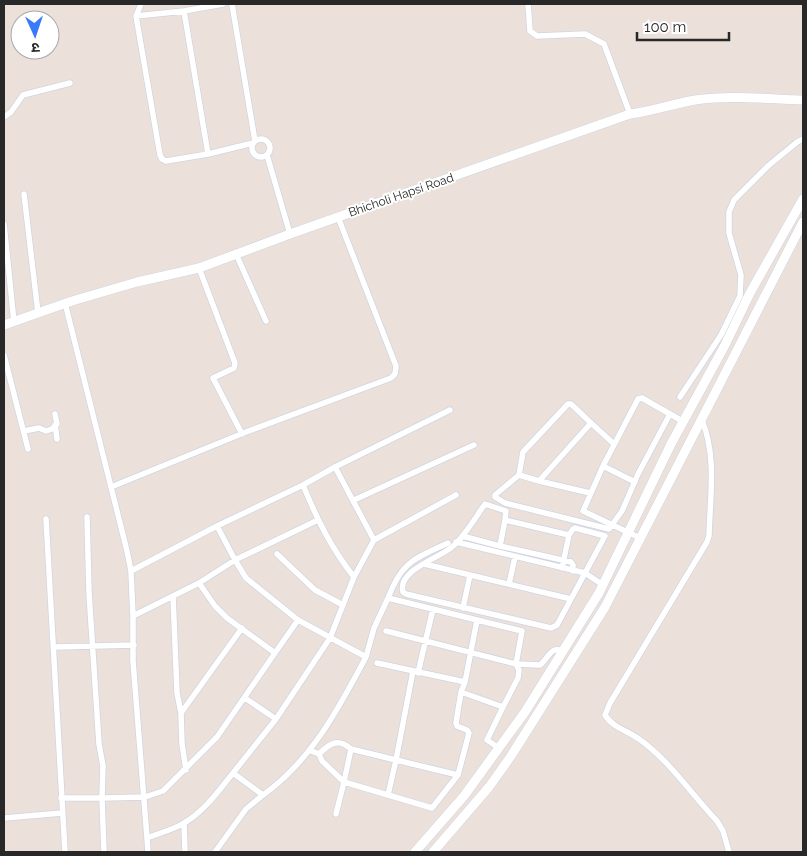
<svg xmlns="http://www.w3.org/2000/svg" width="807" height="856" font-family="Raleway,'Noto Sans Devanagari',sans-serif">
<rect width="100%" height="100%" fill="#ebe1da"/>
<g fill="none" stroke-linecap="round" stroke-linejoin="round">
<defs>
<path id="street" d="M 141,4 L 136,16 L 160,155 L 162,159 L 166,161 L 208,154 L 253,143
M 232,4 L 255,141
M 528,4 L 530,31 L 537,36 L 585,34 L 604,44 L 630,114
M 184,11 L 208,154
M 136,16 L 184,11 L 223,4
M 4,117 L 11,112 L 23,95 L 70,83
M252 148a9 9 0 1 1 18 0a9 9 0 1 1-18 0Z
M 267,155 L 290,234
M 24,194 L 38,313
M 4,224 L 14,322
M 236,254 L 266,321
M 199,268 L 235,363 L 234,368 L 213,378 L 242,434
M 65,303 L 127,551 L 131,571 L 133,616 L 199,583 L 215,606 L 227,618 L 275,653 L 298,620 L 366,657 C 339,708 311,761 263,795 L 233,773 C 219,790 204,812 184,823 C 173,830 159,833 147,838 L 133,661 L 133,616
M 4,355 L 28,449
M 680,397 L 721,335 L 740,296 L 741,275 L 729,233 L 729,212 L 734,200 L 769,165 L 797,142 L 803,139
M 702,420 C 717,457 710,497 709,536 L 707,542 L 610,703 L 605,715 C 612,727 628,731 639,739 C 670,761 691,794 717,821 L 723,831 L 729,852
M 55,425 L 57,439
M 24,431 L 39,428 L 46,431 L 52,429 L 57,424 L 55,414
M 614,444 L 591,423 L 539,481 L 519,475 L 495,495 L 495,497 L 505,503 L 609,529 L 622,511 L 638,474 L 670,414
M 603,466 L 635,482
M 335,467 L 374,540 L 456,495
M 519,475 L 523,452 L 568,404 L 571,404 L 591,423
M 539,481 L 590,493
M 111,487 L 246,432 L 391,378 L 395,374 L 396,366 L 338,217
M 354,500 L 474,445
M 46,519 L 65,852
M 505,520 L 506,511 L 485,504 C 475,518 465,536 452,547 C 440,558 397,570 403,592 L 406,594 L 551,628 L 557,625 L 605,536 L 575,528 L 573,529 L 569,535 L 562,568
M 217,526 L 303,485
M 462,536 L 500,546 L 505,520 L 569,535
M 640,538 L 583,511 L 603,466 L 638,399 L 642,398 L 684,422
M 456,542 L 585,573 L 603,585
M 500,546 L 571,562 L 573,565 L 573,571
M 277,554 L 315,590 L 343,605
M 424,564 L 571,599
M 131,571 L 217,526 L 235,560 L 318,520
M 354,577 L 374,540
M 199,583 L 235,560 L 246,578 L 298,620
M 509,584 L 515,557
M 173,596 L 177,693 L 181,713 L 182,744 L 186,770
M 388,598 C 402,561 414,559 448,543
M 463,608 L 470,575
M 386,631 L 516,664 L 540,665 C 549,658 550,646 563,651
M 54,647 L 134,645
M 366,657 L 374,628 L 388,598 L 477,620 L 465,682 L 377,663
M 413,671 L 396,760 L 458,775 L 469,733 L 467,730 L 457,726 L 456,723 L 461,692
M 418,673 L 433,609
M 465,682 L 461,692 L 503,707 L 518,678 L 519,670 L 516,664 L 522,631 L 477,620
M 181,713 L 242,628
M 276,719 L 330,638 L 354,577 C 331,548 317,519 303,485 L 335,467 L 450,410
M 499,748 L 487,740 L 503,707
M 309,750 L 319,754 C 329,744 338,737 351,749 L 396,760 L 388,795
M 319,754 L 322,761 L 344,782 L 432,808 L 458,775
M 233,773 L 276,719 L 245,698
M 61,798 L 102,798 L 103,766 L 99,744 L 89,593 L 87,517
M 336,814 L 344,782 L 351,749
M 4,818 L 62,813
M 184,823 L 185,852
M 147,838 L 148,852
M 104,852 L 102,798 L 145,797 L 163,791 L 217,737 L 275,653
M 215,852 L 246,809 L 263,795"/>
<path id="secondary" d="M 4,325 L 72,301 L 137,282 L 199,268 L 290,234 L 630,114 C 652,111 673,104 695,100 C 731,95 767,99 803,100
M 415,852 L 464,796 L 525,712 L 599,593 L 671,444 L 725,345 L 750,293 L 803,199
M 433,852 L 489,787 L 511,756 L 605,607 L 803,222"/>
</defs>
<use href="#street" stroke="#cfd5e1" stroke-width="7"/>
<use href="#secondary" stroke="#cfd5e1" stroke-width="10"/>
<use href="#street" stroke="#fff" stroke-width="5.5"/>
<use href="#secondary" stroke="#fff" stroke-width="9"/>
</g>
<g text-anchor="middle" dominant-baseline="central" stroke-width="4" stroke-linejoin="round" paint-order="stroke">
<g font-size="12" fill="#282828" stroke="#fff">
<text transform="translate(401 195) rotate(-19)">Bhicholi Hapsi Road</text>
</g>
</g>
<rect width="807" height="856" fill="none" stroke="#282828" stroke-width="10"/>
<g transform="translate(35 35) rotate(177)"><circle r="24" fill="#ffffff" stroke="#a9a9a9"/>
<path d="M0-4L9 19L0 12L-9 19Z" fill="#387af9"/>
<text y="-8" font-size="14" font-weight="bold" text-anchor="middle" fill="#282828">उ</text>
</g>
<path d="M637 32v8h92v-8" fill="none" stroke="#282828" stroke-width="2.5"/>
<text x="644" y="32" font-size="15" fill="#282828" stroke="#ffffff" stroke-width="4" paint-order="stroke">100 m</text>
</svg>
